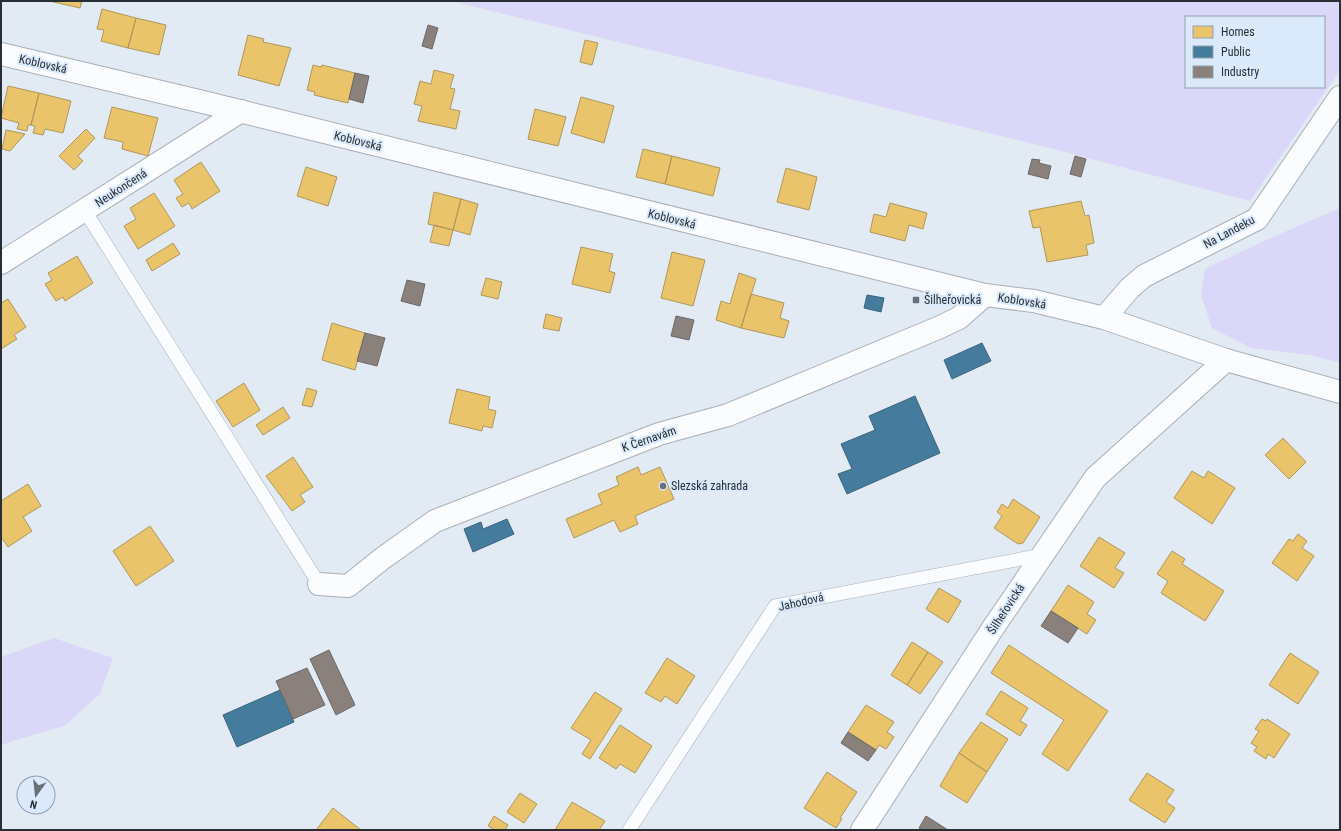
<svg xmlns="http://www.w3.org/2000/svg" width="1341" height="831" font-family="'Roboto Condensed',sans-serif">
<rect width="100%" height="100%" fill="#e2eaf3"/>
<path fill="#dbd7f8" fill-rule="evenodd" d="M 451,1 L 1340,1 L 1340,70 L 1250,201 L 1054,149 ZM 1186,17 L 1324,17 L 1324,87 L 1186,87 Z
M 1340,208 L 1340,363 L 1310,355 L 1251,348 L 1212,328 L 1201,295 L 1205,269 L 1266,240 Z
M 54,638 L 113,658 L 100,694 L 64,726 L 9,742 L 1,746 L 1,657 Z"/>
<path fill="#e9c46a" stroke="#af975a" d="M 49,1 L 82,1 L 80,8 Z
M 102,9 L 136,18 L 128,48 L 101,41 L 104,30 L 97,29 Z
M 136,18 L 166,25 L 159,55 L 128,48 Z
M 248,35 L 264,39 L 263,42 L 291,48 L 279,86 L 238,75 Z
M 585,40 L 598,43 L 592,65 L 580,62 Z
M 313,65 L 321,67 L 322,65 L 355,73 L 348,103 L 314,95 L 315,92 L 307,90 Z
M 434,70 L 454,75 L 450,88 L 455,89 L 450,109 L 460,111 L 456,129 L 418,121 L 422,106 L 414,104 L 420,81 L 431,84 Z
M 8,86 L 39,93 L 31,125 L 28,125 L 27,131 L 17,129 L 19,123 L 1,118 Z
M 39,93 L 71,101 L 63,133 L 45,129 L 43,135 L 33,133 L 35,126 L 31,125 Z
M 581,97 L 614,106 L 604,143 L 571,133 Z
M 112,107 L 158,118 L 148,156 L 122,149 L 123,142 L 104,138 Z
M 535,109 L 566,117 L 558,146 L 528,139 Z
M 86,129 L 95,138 L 78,156 L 83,161 L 74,170 L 59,156 Z
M 6,130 L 25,134 L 10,151 L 2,149 Z
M 643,149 L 672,156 L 665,184 L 636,177 Z
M 672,156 L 720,168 L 713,196 L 665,184 Z
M 201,162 L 220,191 L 192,209 L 189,203 L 182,207 L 176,198 L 183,194 L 174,180 Z
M 306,167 L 337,177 L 328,206 L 297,196 Z
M 786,168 L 817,177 L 809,210 L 777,202 Z
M 434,192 L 461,199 L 453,230 L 428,224 Z
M 154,193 L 175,226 L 138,249 L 124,226 L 136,219 L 130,208 Z
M 461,199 L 478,204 L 470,235 L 453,230 Z
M 1081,201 L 1085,216 L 1089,215 L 1094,243 L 1086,245 L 1088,255 L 1047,262 L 1040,227 L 1033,228 L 1029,211 Z
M 890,203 L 927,213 L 923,229 L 909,225 L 905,241 L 870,232 L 874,214 L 886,217 Z
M 434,225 L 453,230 L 449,246 L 430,242 Z
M 173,243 L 180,254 L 152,271 L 146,260 Z
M 581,247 L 613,254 L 609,271 L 615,273 L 610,293 L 572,284 Z
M 672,252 L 705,260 L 693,306 L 661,298 Z
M 77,256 L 93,283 L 65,301 L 63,297 L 56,301 L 45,284 L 52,280 L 48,273 Z
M 739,273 L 756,279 L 741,328 L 716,320 L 721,301 L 730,304 Z
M 486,278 L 502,282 L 498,299 L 481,295 Z
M 751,294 L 784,303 L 780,318 L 789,321 L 784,338 L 741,328 Z
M 8,299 L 26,327 L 14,335 L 17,339 L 1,349 L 1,303 Z
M 546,314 L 562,318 L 559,331 L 543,328 Z
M 332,323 L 365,333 L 355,370 L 322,360 Z
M 244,383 L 260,410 L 233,427 L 216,401 Z
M 307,388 L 317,391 L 312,407 L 302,405 Z
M 457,389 L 490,397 L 488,409 L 496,411 L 492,428 L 483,426 L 482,431 L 449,423 Z
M 283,407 L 290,418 L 263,435 L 256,425 Z
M 1283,438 L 1306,462 L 1289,479 L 1265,455 Z
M 293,457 L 313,487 L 300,495 L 305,502 L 292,511 L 266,476 Z
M 638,467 L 641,475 L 660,467 L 674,499 L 635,516 L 638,524 L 620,532 L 614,520 L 574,538 L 566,519 L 602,504 L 598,494 L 619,485 L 616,477 Z
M 1192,471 L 1204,478 L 1208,471 L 1235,488 L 1212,524 L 1174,498 Z
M 28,484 L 41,506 L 23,517 L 32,531 L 8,547 L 1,537 L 1,501 Z
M 1013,499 L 1040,517 L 1023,543 L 1018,544 L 994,528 L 1002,516 L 997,512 L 1002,504 L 1008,508 Z
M 150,526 L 174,561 L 136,586 L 113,551 Z
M 1298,534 L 1307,541 L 1302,548 L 1314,556 L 1297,581 L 1272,563 L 1289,539 L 1293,541 Z
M 1099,537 L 1125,553 L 1115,568 L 1124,573 L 1114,588 L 1080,566 Z
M 1172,551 L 1185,559 L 1182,564 L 1224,591 L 1205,621 L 1161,593 L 1168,581 L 1157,574 Z
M 1068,585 L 1094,602 L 1087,614 L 1096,620 L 1087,634 L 1051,611 Z
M 939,588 L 961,601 L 948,623 L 926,609 Z
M 912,642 L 928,652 L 907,685 L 891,675 Z
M 1009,645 L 1108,711 L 1068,771 L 1042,754 L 1064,720 L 991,673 Z
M 928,652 L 943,662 L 920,694 L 907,685 Z
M 1290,653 L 1319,672 L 1298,704 L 1269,685 Z
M 667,658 L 695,676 L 677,704 L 665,696 L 661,702 L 645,693 Z
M 1001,691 L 1028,708 L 1020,721 L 1027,725 L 1020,736 L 986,714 Z
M 595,692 L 622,709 L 590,759 L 582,754 L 591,740 L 571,728 Z
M 866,705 L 894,722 L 887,732 L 894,737 L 886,749 L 879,745 L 876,750 L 848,732 Z
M 1262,719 L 1266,721 L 1267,719 L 1290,734 L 1274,758 L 1268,754 L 1266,759 L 1254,751 L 1257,747 L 1251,743 L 1259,731 L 1255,729 Z
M 981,722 L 1008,739 L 987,772 L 959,753 Z
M 620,725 L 652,746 L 635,773 L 620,764 L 616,769 L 599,758 Z
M 959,753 L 987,772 L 967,803 L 940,786 Z
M 827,772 L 857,792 L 840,818 L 842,819 L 836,828 L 804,808 Z
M 1147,773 L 1174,790 L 1166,802 L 1175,808 L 1165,823 L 1129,800 Z
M 520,793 L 537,804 L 524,823 L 507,812 Z
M 572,802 L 605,821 L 599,830 L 555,830 Z
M 333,808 L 361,830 L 316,830 Z
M 494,816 L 508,825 L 505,830 L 495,830 L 488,826 Z"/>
<path fill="#457b9d" stroke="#3c647e" d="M 867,295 L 884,298 L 881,312 L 864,308 Z
M 982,343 L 991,361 L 952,379 L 944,360 Z
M 915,396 L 940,453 L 847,494 L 838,474 L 852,469 L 841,444 L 875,430 L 869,416 Z
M 507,519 L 514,534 L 473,552 L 464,529 L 481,522 L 483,529 Z
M 280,690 L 294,722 L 237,747 L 223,715 Z"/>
<path fill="#8a817c" stroke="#6d6867" d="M 428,25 L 438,28 L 432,49 L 422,46 Z
M 355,73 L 369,76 L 363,103 L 349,99 Z
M 1075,156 L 1086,159 L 1081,177 L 1070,174 Z
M 1032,159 L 1040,160 L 1039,163 L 1051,166 L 1048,179 L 1028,174 Z
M 407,280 L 425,284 L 420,306 L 401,301 Z
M 676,316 L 694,320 L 689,340 L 671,336 Z
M 365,333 L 385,338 L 377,366 L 357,361 Z
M 1051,611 L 1078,628 L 1068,643 L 1041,626 Z
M 329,650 L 355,705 L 336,715 L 310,659 Z
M 307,668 L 325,705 L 293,719 L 276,681 Z
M 848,732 L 876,750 L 868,761 L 841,743 Z
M 926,816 L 948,830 L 923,830 L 919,828 Z"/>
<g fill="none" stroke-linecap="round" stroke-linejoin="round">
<defs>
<path id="lane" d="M 85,211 L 319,584
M 629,830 L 775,606 L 1042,555"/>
<path id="street" d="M 1,263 L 241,111
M 1104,318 L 1130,288 L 1144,276 L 1257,219 L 1340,97
M 319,584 L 348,586 L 383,558 L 435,521 L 659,434 L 728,415 L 938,328 L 959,318 L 985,295
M 862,830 L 993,628 L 1095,478 L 1226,360"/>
<path id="secondary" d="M 1,54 L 203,102 L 985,295 L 1034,301 L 1104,318 L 1226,360 L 1340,392"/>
</defs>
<use href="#lane" stroke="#a9afb6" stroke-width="14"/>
<use href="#street" stroke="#a9afb6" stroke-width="24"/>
<use href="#secondary" stroke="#a9afb6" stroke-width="24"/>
<use href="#lane" stroke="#fbfcfd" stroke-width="13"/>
<use href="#street" stroke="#fbfcfd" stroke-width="22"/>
<use href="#secondary" stroke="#fbfcfd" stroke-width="22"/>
</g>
<g fill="#697078" stroke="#daeafb" stroke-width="1.5">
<rect x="912" y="296" width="8" height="8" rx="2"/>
<circle cx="663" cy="486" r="4"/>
</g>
<g text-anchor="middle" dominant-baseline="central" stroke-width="4" stroke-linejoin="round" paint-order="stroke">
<g font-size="12" fill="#282e35" stroke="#daeafb">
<text transform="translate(43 64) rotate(13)">Koblovská</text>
<text transform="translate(358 141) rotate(14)">Koblovská</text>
<text transform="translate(121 188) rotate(-33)">Neukončená</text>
<text transform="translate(672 219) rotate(14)">Koblovská</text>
<text transform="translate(1229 232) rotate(-28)">Na Landeku</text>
<text transform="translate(1022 301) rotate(9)">Koblovská</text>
<text transform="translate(649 439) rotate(-19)">K Černavám</text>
<text transform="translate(801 602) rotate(-13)">Jahodová</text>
<text transform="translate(1006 609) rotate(-57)">Šilheřovická</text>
</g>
<g font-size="12" fill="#282e35" stroke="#daeafb" text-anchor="start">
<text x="924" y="300">Šilheřovická</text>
<text x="671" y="486">Slezská zahrada</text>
</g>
</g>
<rect width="1341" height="831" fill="none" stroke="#282e35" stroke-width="4"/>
<rect x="1185" y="16" width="140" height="72" fill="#daeafb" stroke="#939fac"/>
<rect x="1193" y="26" width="20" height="12" fill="#e9c46a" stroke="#939fac"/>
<text x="1221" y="36" font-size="12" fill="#282e35">Homes</text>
<rect x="1193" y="46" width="20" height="12" fill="#457b9d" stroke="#939fac"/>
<text x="1221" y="56" font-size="12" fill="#282e35">Public</text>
<rect x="1193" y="66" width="20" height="12" fill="#8a817c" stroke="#939fac"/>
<text x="1221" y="76" font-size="12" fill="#282e35">Industry</text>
<g transform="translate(36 795) rotate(195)"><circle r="19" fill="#daeafb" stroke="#939fac"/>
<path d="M0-3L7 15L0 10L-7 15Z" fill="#697078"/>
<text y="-6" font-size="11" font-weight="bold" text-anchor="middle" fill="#282e35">N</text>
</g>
</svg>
